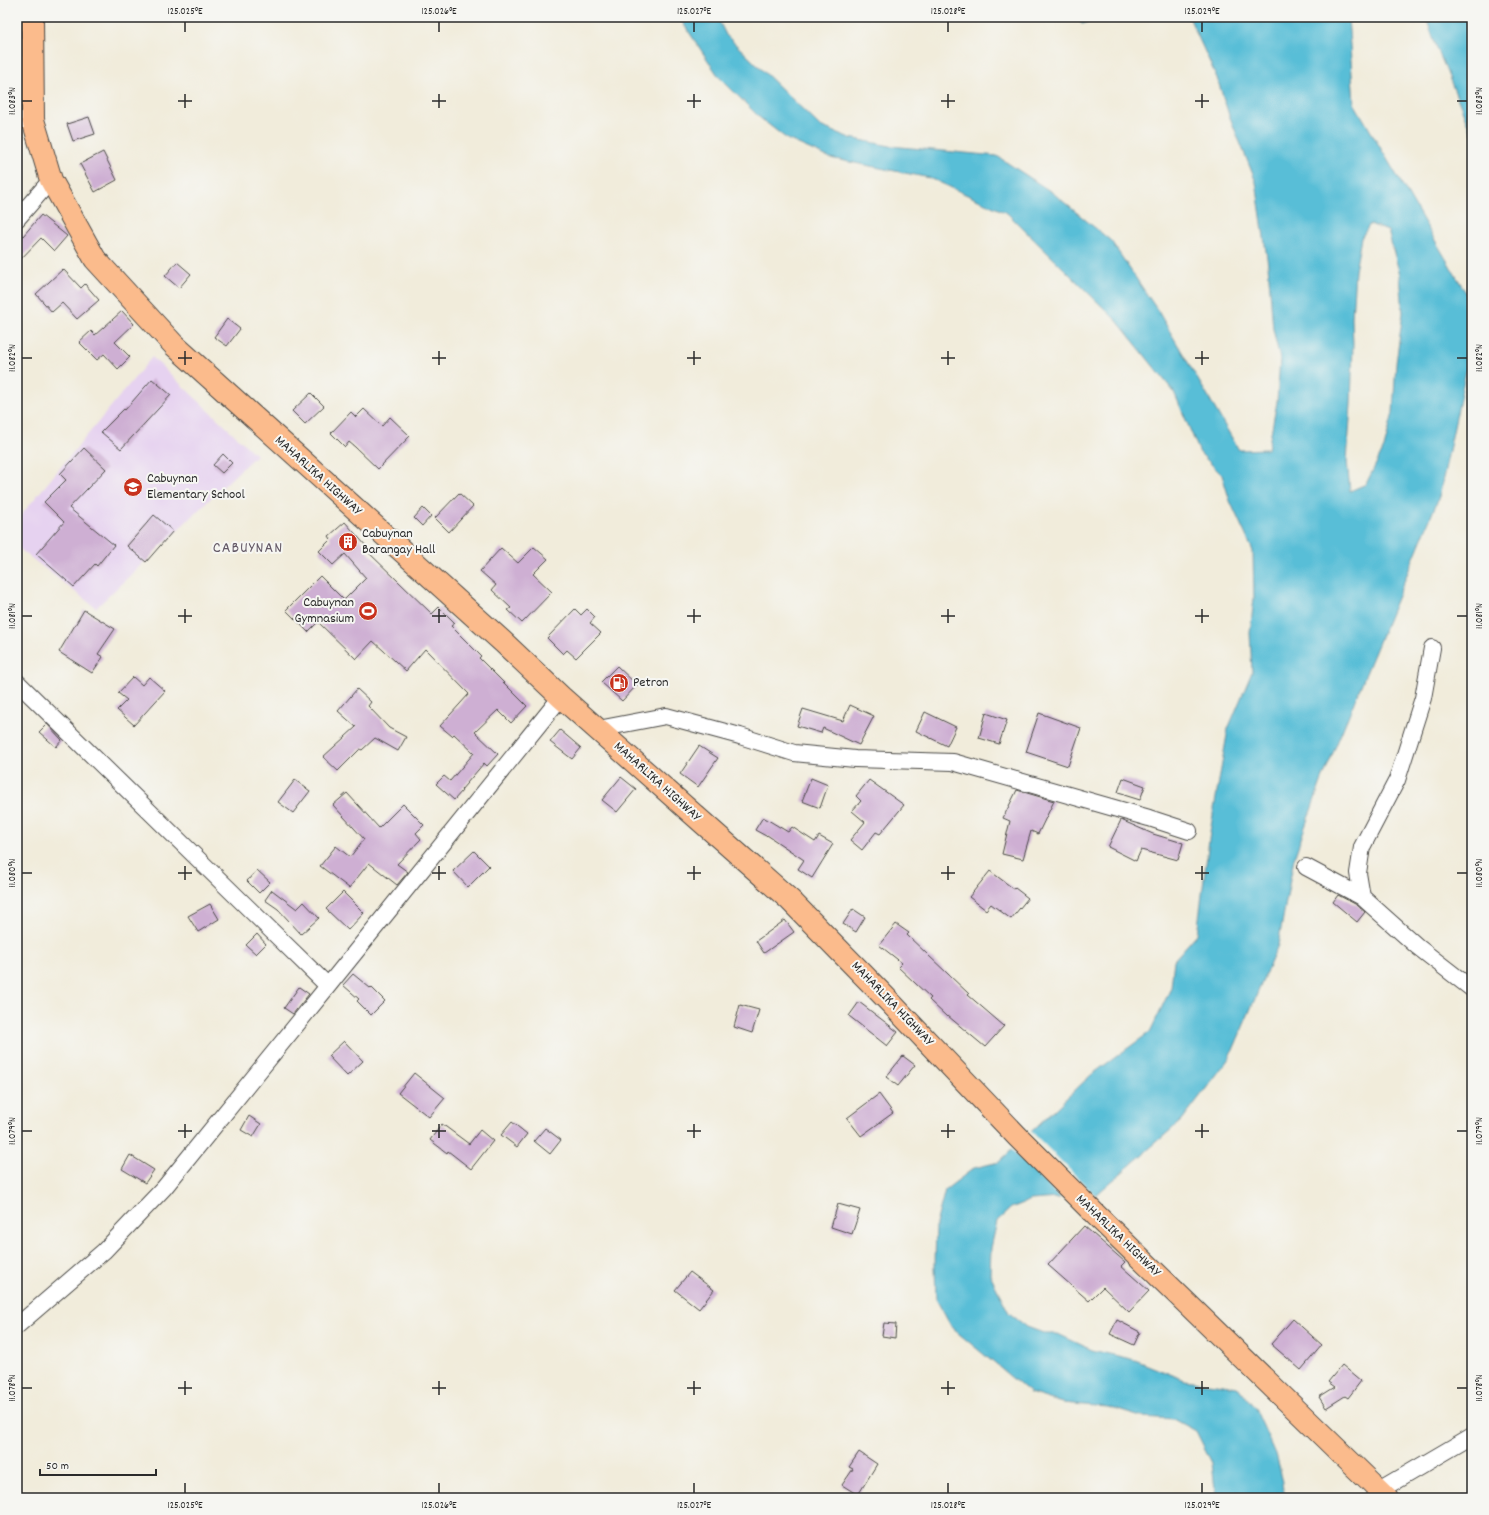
<svg xmlns="http://www.w3.org/2000/svg" width="1489" height="1515" font-family="Dekko,sans-serif">
<rect width="100%" height="100%" fill="#f6f6f2"/>
<filter id="ink" filterUnits="userSpaceOnUse"><feTurbulence type="fractalNoise" baseFrequency=".025" numOctaves="2"/><feDisplacementMap in="SourceGraphic" scale="8" xChannelSelector="R" yChannelSelector="G"/><feConvolveMatrix kernelMatrix="1 2 1 2 8 2 1 2 1" color-interpolation-filters="sRGB"/></filter>
<filter id="wash" filterUnits="userSpaceOnUse"><feTurbulence type="fractalNoise" baseFrequency=".012" numOctaves="4" result="noise"/><feDisplacementMap in="SourceGraphic" scale="16" xChannelSelector="R" yChannelSelector="G"/><feGaussianBlur stdDeviation="0.9" result="paint"/><feColorMatrix in="noise" values="0 0 0 0 0 0 0 0 0 0 0 0 0 0 0 0 0 1.4 0 .05"/><feComposite in="paint" operator="in"/></filter>
<g filter="url(#wash)">
<rect width="100%" height="100%" fill="#f1ecdb"/>
<path fill="#e6d2f0" d="M 152,357 L 256,455 L 96,608 L 17,547 L 17,520 Z"/>
<path fill="#59bed7" stroke="#427481" fill-rule="evenodd" d="M 679,17 L 717,17 L 726,35 L 820,126 L 850,138 L 890,146 L 997,156 L 1053,193 L 1111,241 L 1158,311 L 1239,450 L 1268,449 L 1277,402 L 1280,359 L 1273,329 L 1268,265 L 1256,182 L 1229,115 L 1217,78 L 1189,17 L 1348,17 L 1354,103 L 1472,303 L 1472,343 L 1439,497 L 1321,782 L 1294,858 L 1278,945 L 1230,1057 L 1182,1120 L 1096,1195 L 1031,1200 L 1011,1208 L 997,1221 L 991,1248 L 990,1275 L 1009,1313 L 1027,1327 L 1046,1334 L 1058,1334 L 1092,1350 L 1135,1360 L 1185,1380 L 1238,1387 L 1255,1408 L 1276,1455 L 1283,1482 L 1285,1498 L 1216,1498 L 1212,1463 L 1196,1431 L 1174,1419 L 1141,1417 L 1108,1407 L 1062,1403 L 1030,1393 L 952,1328 L 936,1299 L 935,1266 L 936,1224 L 945,1190 L 974,1168 L 999,1162 L 1091,1075 L 1150,1032 L 1171,988 L 1174,960 L 1197,934 L 1210,832 L 1228,729 L 1252,672 L 1250,633 L 1254,598 L 1253,551 L 1230,501 L 1222,475 L 1200,453 L 1174,392 L 1118,322 L 1007,213 L 930,178 L 830,158 L 787,139 L 759,117 L 719,77 ZM 1370,224 L 1388,231 L 1400,275 L 1403,313 L 1396,363 L 1393,413 L 1384,448 L 1366,484 L 1350,491 L 1347,461 L 1351,404 L 1353,344 L 1352,318 L 1355,271 L 1361,238 Z
M 1076,17 L 1096,17 L 1096,19 L 1082,24 Z
M 1426,17 L 1472,17 L 1472,134 L 1433,38 Z"/>
<path fill="#f1ecdb" d="M 1030,1130 L 1097,1197 L 1062,1200 L 1011,1149 Z"/>
<g id="blocks">
<path fill="#ceafd3" d="M 89,117 L 95,134 L 73,141 L 67,124 Z
M 103,152 L 117,180 L 95,192 L 80,164 Z
M 41,215 L 67,236 L 54,251 L 41,238 L 17,263 L 17,243 Z
M 177,262 L 191,274 L 179,288 L 165,276 Z
M 63,269 L 81,288 L 85,284 L 99,300 L 77,319 L 62,303 L 52,312 L 36,294 Z
M 122,311 L 134,324 L 115,342 L 130,357 L 118,369 L 104,354 L 97,360 L 79,342 L 91,331 L 95,335 Z
M 227,319 L 240,329 L 227,346 L 214,337 Z
M 152,379 L 171,395 L 121,449 L 101,432 L 124,409 L 125,410 Z
M 311,393 L 324,406 L 305,424 L 292,411 Z
M 364,409 L 382,426 L 390,417 L 410,436 L 378,469 L 355,447 L 349,442 L 345,447 L 331,433 L 351,412 L 356,417 Z
M 84,448 L 106,469 L 69,508 L 114,545 L 97,566 L 95,564 L 74,587 L 36,554 L 64,522 L 44,502 L 66,480 L 60,474 Z
M 223,454 L 232,463 L 222,473 L 213,465 Z
M 459,493 L 473,506 L 449,532 L 435,518 Z
M 423,508 L 431,516 L 422,526 L 414,518 Z
M 154,515 L 173,531 L 146,562 L 127,546 Z
M 345,522 L 367,547 L 365,549 L 432,614 L 439,607 L 455,623 L 451,626 L 481,656 L 479,658 L 527,706 L 511,723 L 498,710 L 475,732 L 498,754 L 487,766 L 484,763 L 461,790 L 462,791 L 454,800 L 436,784 L 444,776 L 450,781 L 474,753 L 454,734 L 452,736 L 440,726 L 469,694 L 425,649 L 406,671 L 373,641 L 356,659 L 318,622 L 308,632 L 286,610 L 320,576 L 344,600 L 366,578 L 345,554 L 333,565 L 319,551 L 331,539 L 329,536 Z
M 534,547 L 548,559 L 533,574 L 552,592 L 522,623 L 508,610 L 511,608 L 492,590 L 496,585 L 480,571 L 501,548 L 518,563 Z
M 575,609 L 581,615 L 587,609 L 595,617 L 590,623 L 601,633 L 576,658 L 567,650 L 563,654 L 547,638 Z
M 84,610 L 115,629 L 98,654 L 103,657 L 92,673 L 59,652 Z
M 617,666 L 637,685 L 622,701 L 601,682 Z
M 133,677 L 142,685 L 149,677 L 165,691 L 134,725 L 117,710 L 127,700 L 118,693 Z
M 357,689 L 371,702 L 368,706 L 389,728 L 406,737 L 398,751 L 375,738 L 362,750 L 360,749 L 338,771 L 323,757 L 356,727 L 338,711 Z
M 850,705 L 874,716 L 859,745 L 823,728 L 821,733 L 797,726 L 803,709 L 843,721 Z
M 925,712 L 956,727 L 947,746 L 916,731 Z
M 986,713 L 1007,720 L 999,744 L 979,738 Z
M 1039,713 L 1081,728 L 1068,766 L 1026,752 Z
M 47,724 L 62,740 L 56,747 L 39,732 Z
M 560,730 L 581,748 L 572,759 L 550,742 Z
M 699,746 L 718,758 L 698,787 L 680,774 Z
M 621,777 L 636,789 L 617,812 L 602,800 Z
M 811,778 L 828,785 L 820,808 L 802,801 Z
M 1123,778 L 1145,786 L 1140,800 L 1124,795 L 1125,794 L 1118,792 Z
M 295,780 L 310,791 L 293,813 L 278,802 Z
M 869,780 L 904,805 L 880,834 L 876,832 L 862,850 L 850,840 L 865,822 L 852,811 L 861,801 L 856,796 Z
M 1017,790 L 1054,801 L 1038,834 L 1031,831 L 1023,859 L 1002,854 L 1010,821 L 1003,818 Z
M 347,793 L 379,828 L 403,804 L 424,825 L 416,833 L 421,839 L 397,864 L 408,872 L 397,885 L 369,863 L 349,888 L 320,866 L 336,846 L 350,857 L 364,839 L 333,805 Z
M 763,817 L 788,832 L 792,827 L 815,842 L 819,836 L 833,844 L 812,878 L 798,869 L 804,860 L 767,835 L 766,836 L 755,830 Z
M 1121,820 L 1153,834 L 1183,843 L 1178,860 L 1141,850 L 1136,861 L 1108,847 Z
M 474,851 L 489,866 L 468,887 L 453,871 Z
M 257,870 L 270,882 L 259,893 L 247,881 Z
M 990,871 L 1014,889 L 1015,888 L 1028,898 L 1011,919 L 991,904 L 986,910 L 969,897 Z
M 272,890 L 297,909 L 304,902 L 319,918 L 301,934 L 278,909 L 265,900 Z
M 343,892 L 364,913 L 348,930 L 326,909 Z
M 1338,895 L 1357,905 L 1365,912 L 1357,922 L 1333,902 Z
M 210,904 L 219,919 L 198,932 L 188,916 Z
M 853,909 L 865,917 L 856,932 L 843,924 Z
M 785,920 L 794,932 L 764,953 L 756,941 Z
M 896,924 L 909,933 L 907,935 L 969,994 L 968,995 L 1004,1026 L 985,1047 L 948,1016 L 947,1017 L 929,1000 L 931,998 L 898,967 L 902,963 L 879,945 Z
M 257,934 L 266,944 L 256,954 L 246,945 Z
M 353,974 L 370,988 L 371,987 L 385,1001 L 371,1015 L 357,1001 L 359,999 L 343,985 Z
M 299,987 L 309,994 L 293,1014 L 284,1008 Z
M 859,1002 L 898,1032 L 887,1046 L 849,1016 Z
M 740,1005 L 759,1010 L 752,1033 L 734,1027 Z
M 344,1041 L 363,1061 L 347,1076 L 328,1056 Z
M 903,1056 L 915,1065 L 898,1086 L 886,1077 Z
M 414,1073 L 445,1098 L 429,1117 L 398,1093 Z
M 879,1094 L 893,1113 L 861,1136 L 847,1118 Z
M 249,1116 L 261,1124 L 253,1137 L 241,1130 Z
M 512,1122 L 527,1134 L 517,1147 L 501,1135 Z
M 442,1124 L 469,1144 L 480,1130 L 493,1141 L 471,1169 L 448,1151 L 447,1153 L 430,1140 Z
M 545,1128 L 561,1140 L 550,1154 L 534,1141 Z
M 130,1155 L 154,1170 L 145,1183 L 122,1169 Z
M 838,1204 L 860,1210 L 852,1234 L 831,1227 Z
M 1084,1226 L 1125,1262 L 1121,1266 L 1149,1291 L 1129,1312 L 1103,1287 L 1089,1301 L 1048,1265 Z
M 690,1272 L 714,1290 L 699,1309 L 675,1290 Z
M 1293,1319 L 1322,1345 L 1301,1370 L 1271,1344 Z
M 1117,1320 L 1140,1332 L 1134,1345 L 1110,1334 Z
M 884,1323 L 896,1324 L 895,1338 L 882,1336 Z
M 1342,1365 L 1361,1381 L 1348,1398 L 1345,1396 L 1326,1408 L 1319,1397 L 1335,1387 L 1328,1382 Z
M 859,1452 L 877,1464 L 858,1495 L 842,1485 L 853,1469 L 849,1467 Z"/>
</g>
</g>
<g filter="url(#ink)">
<use href="#blocks" fill-opacity="0" stroke="#494845" stroke-width="1"/>
<g fill="none" stroke-linecap="round" stroke-linejoin="round">
<defs>
<path id="minor" d="M 17,120 L 33,120
M 17,219 L 51,180
M 1432,648 L 1423,698 L 1397,780 L 1362,847 L 1358,873 L 1362,897 L 1418,947 L 1472,989
M 17,682 L 328,986
M 598,729 L 666,716 L 740,736 L 794,753 L 855,759 L 953,762 L 1149,818 L 1189,831
M 1306,867 L 1362,897
M 17,1326 L 104,1251 L 164,1188 L 328,986 L 561,697
M 1380,1490 L 1472,1436"/>
<path id="highway" d="M 32,17 L 33,120 L 51,180 L 95,259 L 174,345 L 503,642 L 561,697 L 790,900 L 885,997 L 1017,1136 L 1097,1216 L 1387,1498"/>
</defs>
<use href="#minor" stroke="#494845" stroke-width="18"/>
<use href="#highway" stroke="#494845" stroke-width="24"/>
<use href="#minor" stroke="#fff" stroke-width="16"/>
<use href="#highway" stroke="#fbbb8c" stroke-width="22"/>
</g>
</g>
<path fill="none" stroke="#2b2b2b" stroke-width="1.5" d="M 185,22 L 185,32M 439,22 L 439,32M 694,22 L 694,32M 948,22 L 948,32M 1202,22 L 1202,32M 185,94 L 185,108M 439,94 L 439,108M 694,94 L 694,108M 948,94 L 948,108M 1202,94 L 1202,108M 22,101 L 32,101M 178,101 L 192,101M 432,101 L 446,101M 687,101 L 701,101M 941,101 L 955,101M 1195,101 L 1209,101M 1457,101 L 1467,101M 185,351 L 185,365M 439,351 L 439,365M 694,351 L 694,365M 948,351 L 948,365M 1202,351 L 1202,365M 22,358 L 32,358M 178,358 L 192,358M 432,358 L 446,358M 687,358 L 701,358M 941,358 L 955,358M 1195,358 L 1209,358M 1457,358 L 1467,358M 185,609 L 185,623M 439,609 L 439,623M 694,609 L 694,623M 948,609 L 948,623M 1202,609 L 1202,623M 22,616 L 32,616M 178,616 L 192,616M 432,616 L 446,616M 687,616 L 701,616M 941,616 L 955,616M 1195,616 L 1209,616M 1457,616 L 1467,616M 185,866 L 185,880M 439,866 L 439,880M 694,866 L 694,880M 948,866 L 948,880M 1202,866 L 1202,880M 22,873 L 32,873M 178,873 L 192,873M 432,873 L 446,873M 687,873 L 701,873M 941,873 L 955,873M 1195,873 L 1209,873M 1457,873 L 1467,873M 185,1124 L 185,1138M 439,1124 L 439,1138M 694,1124 L 694,1138M 948,1124 L 948,1138M 1202,1124 L 1202,1138M 22,1131 L 32,1131M 178,1131 L 192,1131M 432,1131 L 446,1131M 687,1131 L 701,1131M 941,1131 L 955,1131M 1195,1131 L 1209,1131M 1457,1131 L 1467,1131M 185,1381 L 185,1395M 439,1381 L 439,1395M 694,1381 L 694,1395M 948,1381 L 948,1395M 1202,1381 L 1202,1395M 22,1388 L 32,1388M 178,1388 L 192,1388M 432,1388 L 446,1388M 687,1388 L 701,1388M 941,1388 L 955,1388M 1195,1388 L 1209,1388M 1457,1388 L 1467,1388M 185,1483 L 185,1493M 439,1483 L 439,1493M 694,1483 L 694,1493M 948,1483 L 948,1493M 1202,1483 L 1202,1493"/>
<defs>
<symbol id="school-disc" viewBox="-11 -11 22 22"><circle r="9.5" fill="#c8321e" stroke="#f6f6f2"/><path d="M0-5L7-2L0 1L-7-2ZM-4 1L0 2.5L4 1V4Q0 6-4 4Z" fill="#fff"/></symbol>
<symbol id="building-disc" viewBox="-11 -11 22 22"><circle r="9.5" fill="#c8321e" stroke="#f6f6f2"/><path d="M-4-6H4V6H1V3H-1V6H-4ZM-2.5-4.3h1.7v1.8h-1.7ZM.8-4.3h1.7v1.8H.8ZM-2.5-1h1.7V.8h-1.7ZM.8-1h1.7V.8H.8Z" fill="#fff"/></symbol>
<symbol id="stadium-disc" viewBox="-11 -11 22 22"><circle r="9.5" fill="#c8321e" stroke="#f6f6f2"/><path d="M0-5a6.5 5 0 1 0 0 10a6.5 5 0 1 0 0-10ZM-3.5-1.8h7v3.6h-7Z" fill="#fff"/></symbol>
<symbol id="fuel-disc" viewBox="-11 -11 22 22"><circle r="9.5" fill="#c8321e" stroke="#f6f6f2"/><path d="M-5.5-6h7V0h2V4h1.3V-2.5L3-4.5l.8-.8L6-3V5H2.5V1h-1V6h-7ZM-4.2-4.7v3.2H.2V-4.7Z" fill="#fff"/></symbol>
</defs>
<g fill-rule="evenodd">
<use href="#school-disc" x="122" y="476" width="22" height="22"/>
<use href="#building-disc" x="337" y="531" width="22" height="22"/>
<use href="#stadium-disc" x="357" y="600" width="22" height="22"/>
<use href="#fuel-disc" x="608" y="672" width="22" height="22"/>
</g>
<g text-anchor="middle" dominant-baseline="central" stroke-width="4" stroke-linejoin="round" paint-order="stroke">
<g font-size="14" fill="#2b2b2b" stroke="#f6f6f2">
<text transform="translate(318 476) rotate(42)">MAHARLIKA HIGHWAY</text>
<text transform="translate(657 782) rotate(42)">MAHARLIKA HIGHWAY</text>
<text transform="translate(892 1004) rotate(46)">MAHARLIKA HIGHWAY</text>
<text transform="translate(1118 1236) rotate(44)">MAHARLIKA HIGHWAY</text>
</g>
<g font-size="14" fill="#2b2b2b" stroke="#f6f6f2" text-anchor="start">
<text x="147" y="479">Cabuynan<tspan x="147" dy="16">Elementary School</tspan></text>
<text x="362" y="534">Cabuynan<tspan x="362" dy="16">Barangay Hall</tspan></text>
<text x="354" y="603" text-anchor="end">Cabuynan<tspan x="354" dy="16">Gymnasium</tspan></text>
<text x="633" y="683">Petron</text>
</g>
<g font-size="16" letter-spacing="1" fill="#645966" stroke="#f6f6f2">
<text x="248" y="548">CABUYNAN</text>
</g>
</g>
<rect width="1489" height="1515" fill="none" stroke="#f6f6f2" stroke-width="44"/>
<path d="M40 1469v6h116v-6" fill="none" stroke="#2b2b2b" stroke-width="2"/>
<text x="46" y="1469" font-size="12" fill="#2b2b2b" stroke="#f6f6f2" stroke-width="3" paint-order="stroke">50 m</text>
<rect x="22" y="22" width="1445" height="1471" fill="none" stroke="#2b2b2b" stroke-width="1.5"/>
<g font-size="10" text-anchor="middle" fill="#2b2b2b">
<text x="185" y="14">125.025°E</text>
<text x="439" y="14">125.026°E</text>
<text x="694" y="14">125.027°E</text>
<text x="948" y="14">125.028°E</text>
<text x="1202" y="14">125.029°E</text>
<text transform="translate(11 101) rotate(-90)" y="4">11.083°N</text>
<text transform="translate(1478 101) rotate(-90)" y="4">11.083°N</text>
<text transform="translate(11 358) rotate(-90)" y="4">11.082°N</text>
<text transform="translate(1478 358) rotate(-90)" y="4">11.082°N</text>
<text transform="translate(11 616) rotate(-90)" y="4">11.081°N</text>
<text transform="translate(1478 616) rotate(-90)" y="4">11.081°N</text>
<text transform="translate(11 873) rotate(-90)" y="4">11.080°N</text>
<text transform="translate(1478 873) rotate(-90)" y="4">11.080°N</text>
<text transform="translate(11 1131) rotate(-90)" y="4">11.079°N</text>
<text transform="translate(1478 1131) rotate(-90)" y="4">11.079°N</text>
<text transform="translate(11 1388) rotate(-90)" y="4">11.078°N</text>
<text transform="translate(1478 1388) rotate(-90)" y="4">11.078°N</text>
<text x="185" y="1508">125.025°E</text>
<text x="439" y="1508">125.026°E</text>
<text x="694" y="1508">125.027°E</text>
<text x="948" y="1508">125.028°E</text>
<text x="1202" y="1508">125.029°E</text>
</g>
</svg>
